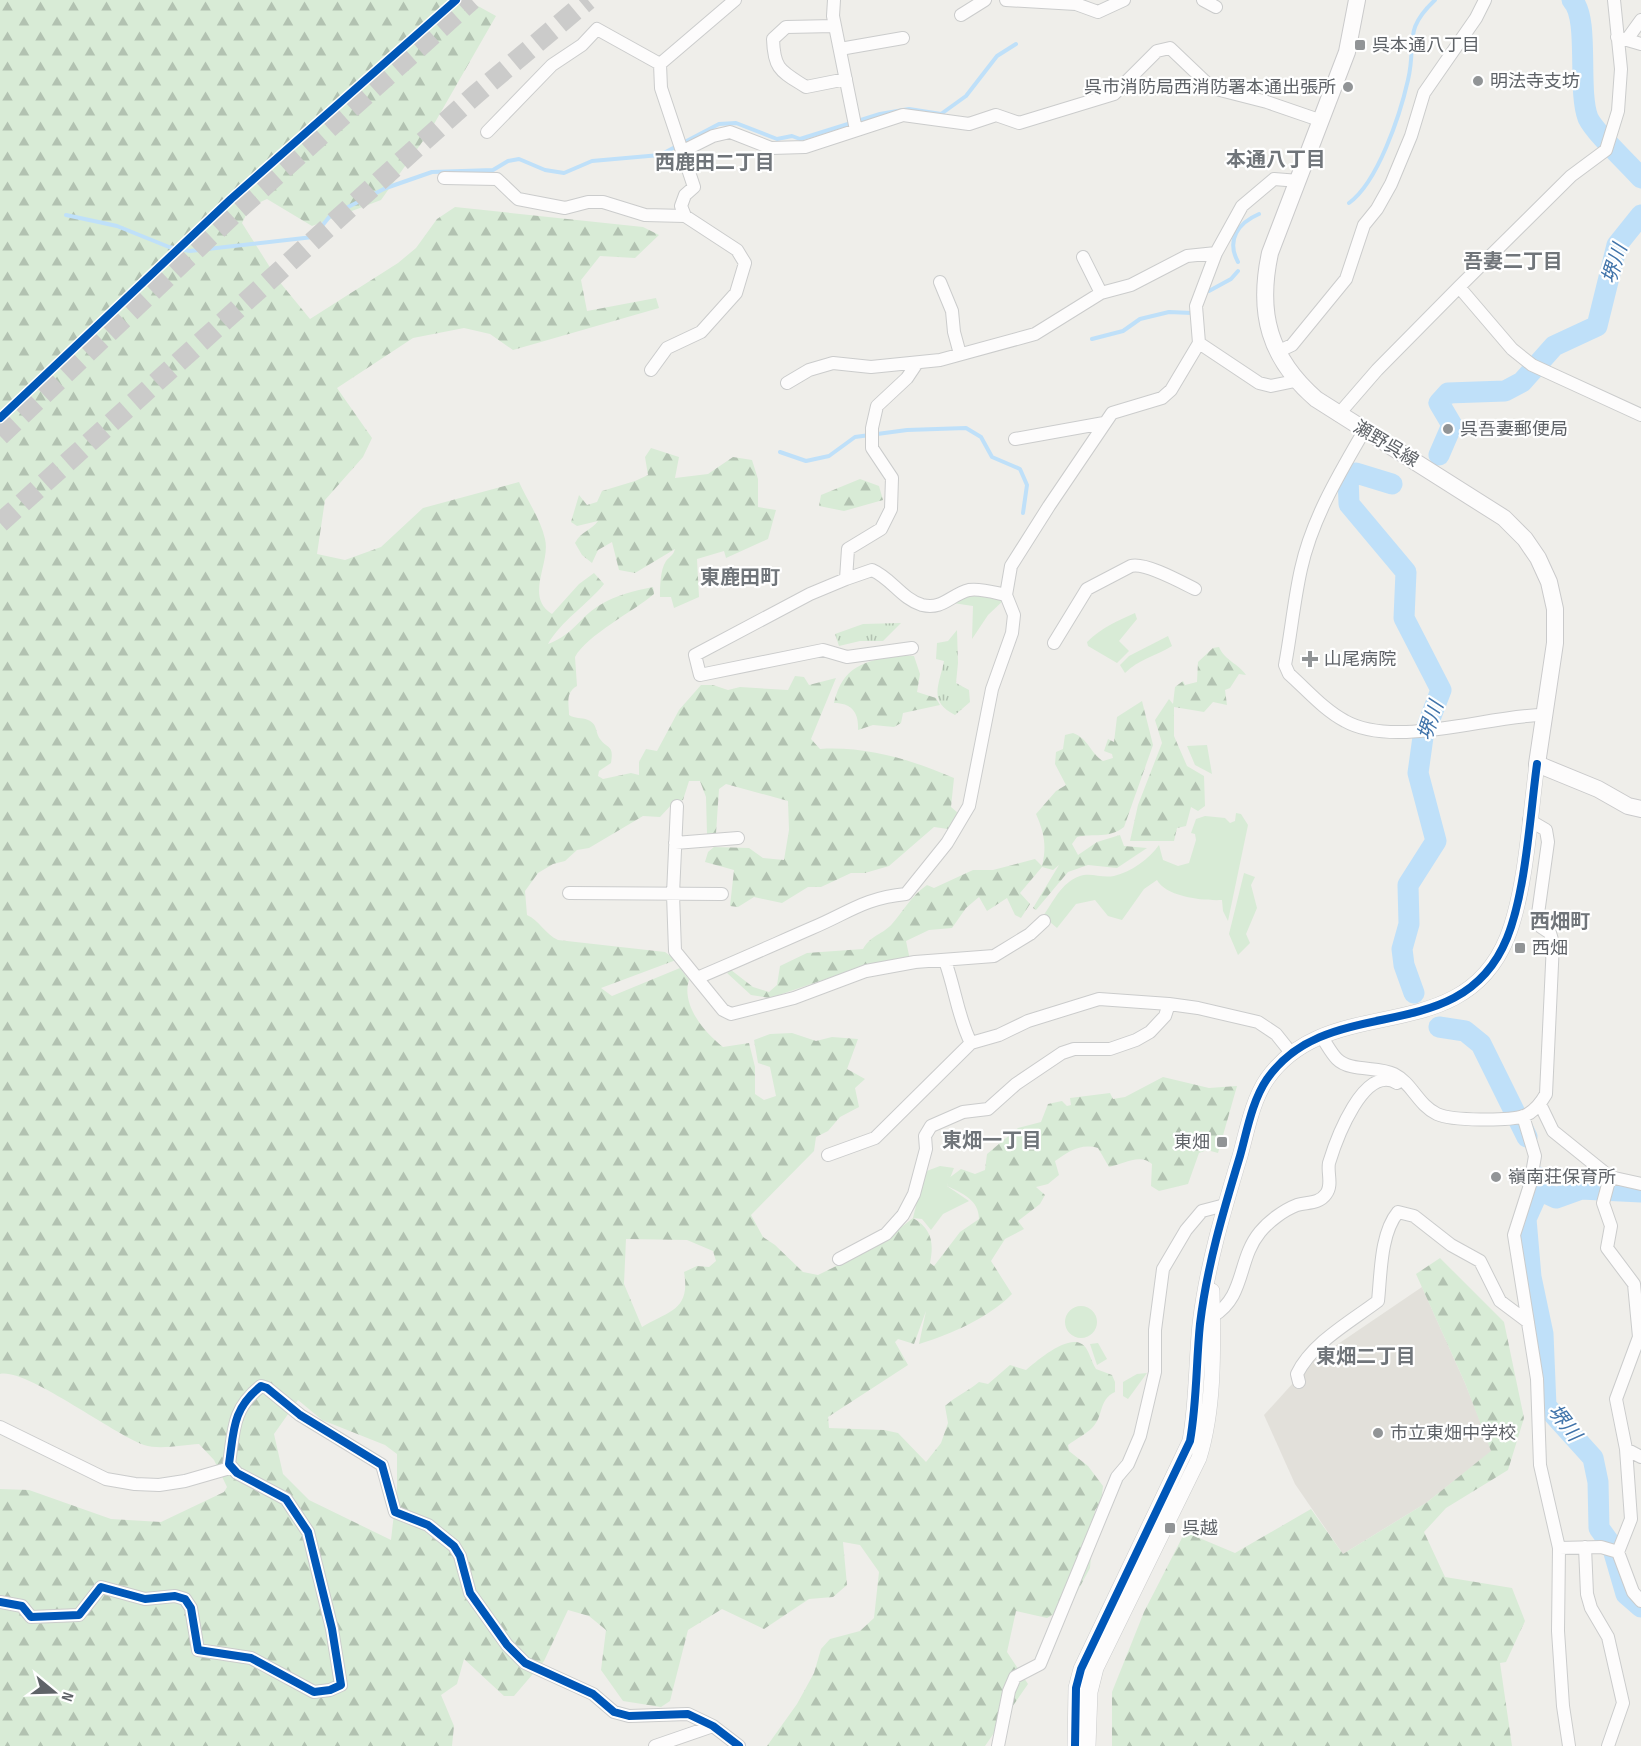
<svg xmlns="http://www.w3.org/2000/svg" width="1641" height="1746" font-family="'Sofia Sans Condensed','Noto Sans JP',sans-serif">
<defs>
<pattern id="grass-tufts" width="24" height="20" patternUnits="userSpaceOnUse" patternTransform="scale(1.5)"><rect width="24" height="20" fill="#d8ebd6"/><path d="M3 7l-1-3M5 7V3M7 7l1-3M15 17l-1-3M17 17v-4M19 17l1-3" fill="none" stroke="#b2c2b1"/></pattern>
<pattern id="forest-firs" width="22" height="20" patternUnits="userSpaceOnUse" patternTransform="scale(1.5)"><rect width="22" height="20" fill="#d8ebd6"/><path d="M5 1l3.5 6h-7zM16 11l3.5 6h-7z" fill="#b2c2b1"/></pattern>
</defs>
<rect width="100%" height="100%" fill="#efeeea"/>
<path fill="#e2e0da" d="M 1422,1287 L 1465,1383 L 1492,1451 L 1426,1503 L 1343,1554 L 1295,1484 L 1264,1415 L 1313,1361 Z"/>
<path fill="url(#grass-tufts)" d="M 901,623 L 883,641 L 860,641 L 839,646 L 835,634 L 863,624 Z
M 957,630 L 958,663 L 956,683 L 969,690 L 970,702 L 955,715 C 928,701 939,686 944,661 L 936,659 L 937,643 L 948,641 Z"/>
<path fill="url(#forest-firs)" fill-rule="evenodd" d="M 0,0 L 467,0 L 496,16 L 430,131 L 381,200 L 312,226 L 267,199 L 250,207 L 242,223 L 278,280 L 310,319 L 398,263 L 416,248 L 437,219 L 455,207 L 643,227 L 659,235 L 635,258 L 600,256 L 581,280 L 587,311 L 656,298 L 659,308 L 513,350 L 490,334 L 464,328 L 413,338 L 337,388 L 372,438 L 363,457 L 325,500 L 317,554 L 345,560 L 381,547 L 423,508 L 519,482 C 527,500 541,520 545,539 C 551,563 524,597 552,614 L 579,584 L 594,573 L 604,584 C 587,605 561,621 548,644 C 576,633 578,618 600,605 C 616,595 634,591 653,587 L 654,594 C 634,611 587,635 575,657 L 577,686 C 565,693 569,703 569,715 C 575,719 581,717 588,720 C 598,724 595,732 600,739 C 608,750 614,744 611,763 L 599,771 L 598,776 L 603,779 L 631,773 L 639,775 L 639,762 L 646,749 L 657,751 L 679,710 L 701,685 L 713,685 L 728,690 L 740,687 L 788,690 L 795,676 L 804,677 L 809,685 L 836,678 L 811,739 L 820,749 C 866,746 912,760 954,778 L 951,807 L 958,813 L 948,829 L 934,827 L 889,866 L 865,873 L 851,873 L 821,887 L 808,887 L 782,903 L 754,897 L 738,907 L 730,906 L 734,870 L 705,862 L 708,852 L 714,847 L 749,848 L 763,858 L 784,860 L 789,830 L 788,801 L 726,784 L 719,789 L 716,833 L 707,834 L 706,797 L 700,781 L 689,781 L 683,800 L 674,802 L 660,817 L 643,816 L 589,848 L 577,850 L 565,861 L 553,864 L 538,873 L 525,891 L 527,915 C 539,920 545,934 558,940 L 665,952 L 676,960 L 601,988 L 612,996 L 680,968 L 689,980 C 681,1005 704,1032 723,1047 L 749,1043 L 755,1067 L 755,1094 L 764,1100 L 776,1096 L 770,1067 L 758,1063 L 754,1040 L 770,1034 L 792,1033 L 816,1041 L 832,1037 L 858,1039 L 847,1069 L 865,1079 L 855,1088 L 859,1107 L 840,1117 L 828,1131 L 816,1137 L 814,1151 L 751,1215 L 763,1237 L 775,1245 L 803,1272 L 818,1275 L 877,1246 L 913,1218 C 932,1229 934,1243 930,1263 L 934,1266 L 960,1232 L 979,1219 C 979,1200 962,1193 947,1186 L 949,1178 L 961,1169 L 975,1174 L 985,1170 L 987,1154 L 1018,1128 L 1041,1122 L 1048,1104 L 1062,1101 L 1067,1106 L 1071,1105 L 1070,1098 L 1110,1093 L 1113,1099 L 1125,1097 L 1163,1077 L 1209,1088 L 1237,1086 L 1218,1153 L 1207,1150 L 1199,1153 L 1188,1184 L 1159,1191 L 1151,1186 L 1152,1164 C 1140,1153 1123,1164 1109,1167 L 1098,1148 C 1081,1143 1069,1151 1055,1161 L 1059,1175 L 1048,1184 L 1036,1187 L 1045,1195 L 1040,1204 L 1018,1221 L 1024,1229 L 1005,1239 L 991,1261 L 1012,1294 C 988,1318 952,1334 919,1344 L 926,1311 L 914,1344 L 898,1339 L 895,1342 L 908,1365 L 828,1417 L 829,1428 L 884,1430 L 898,1433 L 926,1462 L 941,1443 L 948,1423 L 945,1406 C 956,1396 968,1391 979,1382 L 988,1384 L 1010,1365 L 1026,1370 C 1038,1360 1073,1329 1086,1348 C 1090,1354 1092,1363 1096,1369 L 1112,1375 L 1115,1382 L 1115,1392 C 1098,1400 1104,1416 1092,1428 C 1086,1434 1076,1439 1068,1445 L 1069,1451 L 1088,1466 L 1103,1486 L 1101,1503 L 1095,1510 L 1090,1568 L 1070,1605 L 1047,1618 L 1016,1611 L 1007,1652 L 1028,1684 L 985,1746 L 767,1746 L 797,1704 L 814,1673 L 821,1649 L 830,1639 L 860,1631 L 874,1618 L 879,1572 L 860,1545 L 843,1542 L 847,1585 L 833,1597 L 809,1599 L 764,1629 L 722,1609 L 688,1630 L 670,1701 L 661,1707 L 623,1701 L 601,1670 L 606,1630 L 589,1616 L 568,1610 L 544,1661 L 514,1696 L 504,1696 L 464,1659 L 457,1684 L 441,1695 L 454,1726 L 452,1746 L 0,1746 L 0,1489 L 29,1490 L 111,1519 L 161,1522 L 224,1492 L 227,1487 L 214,1460 L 199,1444 C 183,1445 159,1450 144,1445 C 111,1433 26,1368 0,1374 ZM 626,1239 L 687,1240 L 713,1251 L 716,1261 L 709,1267 L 697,1266 L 684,1272 C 691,1311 668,1311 642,1327 L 624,1284 ZM 298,1400 L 322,1420 L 385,1445 L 397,1454 L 397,1487 L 391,1540 L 309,1500 L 283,1474 L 274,1434 Z
M 651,448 L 679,457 L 675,478 L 708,474 L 733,457 L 752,460 L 758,479 L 758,507 L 776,510 L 768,539 L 726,558 L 724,551 L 697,559 L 699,597 L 674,608 L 671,597 L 660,597 C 660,587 660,570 666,561 C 670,556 673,556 675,549 L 635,573 L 619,570 L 612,542 L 598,550 L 592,563 L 582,555 L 575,543 C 581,531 592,530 598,521 L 577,526 L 571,522 L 579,495 L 587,505 L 597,502 L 602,491 L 635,481 L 648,475 L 645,457 Z
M 860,479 L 879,486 L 883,500 L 844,511 L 819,506 L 821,495 Z
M 1219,647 C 1225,661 1238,663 1246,675 L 1239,674 L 1230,688 L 1225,690 L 1227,705 L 1213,702 L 1204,712 L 1174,707 L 1174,736 L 1187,766 L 1204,776 L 1205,806 L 1198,811 L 1191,807 L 1186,826 L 1177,828 L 1174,841 L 1130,841 L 1138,805 L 1162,743 L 1155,720 L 1169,699 L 1173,704 L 1175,687 L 1183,681 L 1185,685 L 1197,682 L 1198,662 L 1213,648 Z
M 898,655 L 914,656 L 920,674 L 917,692 L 936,698 L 940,705 L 903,713 L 901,723 L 894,727 L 873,725 L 858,730 C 859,713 852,703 834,703 C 843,665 864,662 898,655 Z
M 1142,701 L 1153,745 L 1124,827 C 1109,839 1094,833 1077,837 L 1072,844 L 1078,855 L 1097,842 L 1120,835 L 1124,846 L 1147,848 L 1117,868 L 1088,865 L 1068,872 L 1036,910 L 1033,908 L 1059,865 L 1053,870 L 1042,867 L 1020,893 L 1030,904 L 1021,918 L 1015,915 L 1007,898 L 987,911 L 979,897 L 966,908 L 952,928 L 929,930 L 906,941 L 910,960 L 861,967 L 770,998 L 751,995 L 727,973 L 731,970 L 753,987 L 769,992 L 777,985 L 780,966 L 807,953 L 863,949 C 872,934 882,935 892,924 C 905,909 910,897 927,885 L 934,888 L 973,870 L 993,870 L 1035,859 L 1042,866 C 1047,846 1044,832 1036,814 L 1056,791 L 1066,785 L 1055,764 L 1056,752 L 1063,749 L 1065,735 L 1073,733 C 1089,739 1090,753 1103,761 L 1113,758 L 1112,754 L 1104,751 L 1108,739 L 1114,742 L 1117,717 Z
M 1440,1258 L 1504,1322 L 1524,1418 L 1508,1470 L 1446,1508 L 1424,1532 L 1445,1577 L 1512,1588 L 1525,1621 L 1506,1662 L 1500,1663 L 1512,1746 L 1112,1746 L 1112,1692 L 1144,1612 L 1185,1532 L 1235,1553 L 1311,1509 L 1343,1554 L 1426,1503 L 1491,1451 L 1465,1383 L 1416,1274 Z"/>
<path fill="#d8ebd6" d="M 972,594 L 1006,598 L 988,615 L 972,639 L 973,606 L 953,603 Z
M 1135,613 L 1137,619 L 1119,641 L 1129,651 L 1117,663 L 1088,646 L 1087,642 C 1101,628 1117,621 1135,613 Z
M 1168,636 L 1172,646 C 1156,656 1139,659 1125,673 L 1120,665 L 1129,656 Z
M 1207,745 L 1212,774 L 1195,765 L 1187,746 Z
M 1236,813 L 1241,814 L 1248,825 L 1228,921 L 1223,911 L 1222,900 C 1204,901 1166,897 1157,880 L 1144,889 L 1122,920 L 1108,916 L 1095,900 L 1076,904 L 1057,928 L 1043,916 C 1051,905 1058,890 1069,882 C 1087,868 1097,879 1114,876 C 1131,872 1149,859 1159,845 L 1163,860 L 1178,866 L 1189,863 L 1196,840 L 1195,834 L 1191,833 L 1196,819 L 1205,816 L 1225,818 L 1230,823 L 1235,821 Z
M 1244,873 L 1255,877 L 1251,885 L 1257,908 L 1246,934 L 1250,943 L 1238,955 L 1229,934 Z
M 940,1166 L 954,1168 L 947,1186 L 969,1201 L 943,1214 L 931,1230 L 922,1219 L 913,1218 L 924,1172 Z
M1065 1322a16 16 0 1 1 32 0a16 16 0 1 1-32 0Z
M 1098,1343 L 1107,1359 L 1097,1365 L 1090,1344 Z
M 1147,1373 L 1128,1399 L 1123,1396 L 1123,1382 L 1137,1374 Z"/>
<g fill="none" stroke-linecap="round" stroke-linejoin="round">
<path stroke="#bfe0f9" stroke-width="4" d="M 1349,203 C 1378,182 1400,115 1408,80 C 1417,42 1402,31 1435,0
M 66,215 L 117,226 L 169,247 L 190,251 L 313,237 L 330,216 L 386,188 L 432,172 L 493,170 L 508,161 L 519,159 L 545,170 L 564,173 L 592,161 L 660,155 L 719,124 L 736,123 L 777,139 L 792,136 L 800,139 L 880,114 L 909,109 L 941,114 L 966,96 L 997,56 L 1016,44
M 1238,262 C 1226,240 1238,223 1259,214
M 1209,291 L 1231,279 L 1238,271
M 1092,339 L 1123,331 L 1140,319 L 1169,312 L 1192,313
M 780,452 L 806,461 L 829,456 L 855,437 L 907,430 L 966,428 L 981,437 L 992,457 L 1020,469 L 1027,485 L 1023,513"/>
<path stroke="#bfe0f9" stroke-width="21" d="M 1572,0 C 1590,17 1577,89 1588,118 C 1595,133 1629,164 1641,178
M 1439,455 L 1452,425 L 1439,403 L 1448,393 L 1505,391 L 1522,382 L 1554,346 L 1597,326 L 1617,245 L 1641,215
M 1392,484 L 1356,473 L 1348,475 L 1349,504 L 1406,572 L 1404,618 L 1441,690 L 1423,737 L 1418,773 L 1436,841 L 1408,885 L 1409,924 L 1402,949 L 1404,965 L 1414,993
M 1439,1027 L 1465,1031 L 1481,1044 L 1527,1137
M 1536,1176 L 1539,1190 L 1556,1198 L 1581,1189 L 1641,1192
M 1539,1190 L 1526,1219 L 1531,1277 L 1543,1334 L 1546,1406 L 1593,1458 L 1598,1482 L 1599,1528 L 1612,1546 L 1626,1594 L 1641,1607"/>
<path stroke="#cbcbca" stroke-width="20" stroke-dasharray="20 10" stroke-linecap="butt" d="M 0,436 L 238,210 L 472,0
M 0,523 L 475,95 L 588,0"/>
<defs>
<path id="minor" d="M 834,0 L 833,16 L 856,130
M 1006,0 L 1076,4 L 1098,12 L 1124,0
M 1203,0 L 1216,7
M 961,15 L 985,0
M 835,26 L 786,27 L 773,39 C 774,70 781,71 806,87 L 846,79
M 1617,37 L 1641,44
M 1628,38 L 1641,20
M 840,49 L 903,38
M 660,64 L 735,0
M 487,132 L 552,65 L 582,45 L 597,29 L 660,64
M 683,151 L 713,136 L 730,132 L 771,148 L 805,147 L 903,115 L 969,124 L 996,115 L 1019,123 L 1114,94 L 1157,51 L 1170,48 L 1212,88 L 1267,102 L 1322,121
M 444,178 L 497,179 L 518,199 L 565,208 L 588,202 L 603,202 L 645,215 L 685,216
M 1083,257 L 1101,293
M 940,282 L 952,311 L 954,332 L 960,354
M 1459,287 L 1512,349 L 1532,365 L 1641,415
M 1277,352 L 1292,345 L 1346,279 L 1364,225 L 1377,209 L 1391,184 L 1411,136 L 1424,93 L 1476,18 L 1485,0
M 917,363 L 907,378 L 877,406 L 872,428 L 872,448 L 892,478 L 891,509 L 881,529 L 848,549 L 846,579 L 872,570 C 891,578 902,599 922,605 C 943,610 950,595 969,590 C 980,588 996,593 1006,595
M 651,370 L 667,348 L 701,332 L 736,293 L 745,263 L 737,250 L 685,216 L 681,206 L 685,195 L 694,187 L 661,88 L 660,64
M 1295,381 L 1271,386 L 1259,383 L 1199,343 L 1196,306 L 1216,253 L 1242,206 L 1274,179 L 1299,181
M 787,383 L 809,370 L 833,363 L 871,367 L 940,360 L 1035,334 L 1101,293 L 1131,285 L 1187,256 L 1216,253
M 1338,415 L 1377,370 L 1459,287 L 1571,176 L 1606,150 L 1618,111 L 1621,69 L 1614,0
M 1364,431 C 1339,474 1312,519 1301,569 C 1294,600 1291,633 1285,665 L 1289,674 C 1307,690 1324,710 1345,721 C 1395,749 1489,715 1544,715
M 1015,439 L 1104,423
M 846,579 L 810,594 L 695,655 L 700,675 L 823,650 L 847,657 L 912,648
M 1054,643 L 1087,589 L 1131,566 C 1145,562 1181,582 1195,589
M 677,806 L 673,894 L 675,951 L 723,1010 L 731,1014 L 794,998 L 866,971 L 915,962 L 994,956 L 1030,934 L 1044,921
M 675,843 L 738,838
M 569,893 L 722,894
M 945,961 C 955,988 958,1018 971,1043
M 697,978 C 735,962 773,945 812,928 C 848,913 864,898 906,894 L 947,843 L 969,806 L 992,689 L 1012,633 L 1014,615 L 1006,595 L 1011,566 L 1049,506 L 1112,413 L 1162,398 L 1171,390 L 1199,343
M 1321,1036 C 1326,1043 1331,1053 1337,1059 C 1350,1072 1378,1066 1394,1074 C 1412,1083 1418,1105 1437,1114 C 1452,1121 1509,1121 1524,1116 C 1534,1112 1541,1103 1546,1094 L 1553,943 L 1550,933 L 1541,927 L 1537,921 L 1548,842 L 1546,830 L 1529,820
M 1540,1104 L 1553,1131 L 1610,1177 L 1641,1184
M 1523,1116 L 1535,1156 L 1530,1185 L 1514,1235 L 1537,1379 L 1540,1465 L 1559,1548 L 1558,1631 L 1563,1706 L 1569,1746
M 828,1155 L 875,1138 L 971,1043 L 999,1035 L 1028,1021 L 1099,999 L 1169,1004
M 1610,1177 L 1603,1203 L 1611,1226 L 1607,1248 L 1634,1284 L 1639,1337 L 1616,1399 L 1626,1449 L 1631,1519 L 1618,1552 L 1633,1592 L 1641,1601
M 839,1259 L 886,1234 L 903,1215 L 914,1194 L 926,1149 L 925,1136 L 931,1126 L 963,1112 L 988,1109 L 1016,1084 L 1062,1053 L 1074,1049 L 1110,1049 L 1136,1040 L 1150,1032 L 1165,1016 L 1169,1004 L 1198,1008 L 1258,1022 L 1276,1034 L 1292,1054
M 1213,1316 C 1246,1296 1237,1260 1260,1232 C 1269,1221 1284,1210 1297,1205 C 1307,1202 1319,1204 1326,1194 C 1333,1185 1327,1173 1329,1163 C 1336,1140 1364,1063 1397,1083
M 1299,1382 L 1297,1374 C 1312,1343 1350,1322 1378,1301 C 1381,1274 1380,1234 1398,1212 L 1414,1216 L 1451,1245 L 1480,1261 L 1500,1301 L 1528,1322
M 0,1427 L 106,1479 L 135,1484 L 159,1485 L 185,1481 L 230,1468
M 1626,1449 L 1641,1457
M 1585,1547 L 1587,1594 L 1591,1608 L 1608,1637 L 1623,1703 L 1608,1746
M 1559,1548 L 1601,1547 L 1618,1552
M 0,1602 L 22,1606 L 31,1617 L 79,1615 L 101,1587 L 145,1599 L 175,1596 L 185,1599 L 191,1608 L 198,1650 L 251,1658 L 314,1692 L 330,1690 L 341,1685 L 332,1629 L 308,1532 L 286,1499 L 237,1473 L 229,1464 C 234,1430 232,1409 261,1386 L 267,1388 L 300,1415 L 382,1465 L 395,1512 L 428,1525 L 454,1546 L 460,1556 L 470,1593 L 507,1645 L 525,1663 L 593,1694 L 614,1712 L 629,1716 L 688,1714 L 713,1726 L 739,1746
M 655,1746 L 713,1726
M 998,1746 L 1009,1691 L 1015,1677 L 1040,1664 L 1117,1477 L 1128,1464 L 1140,1436 L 1155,1372 L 1155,1330 L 1163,1269 L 1186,1230 L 1202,1211 L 1225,1205"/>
<path id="tertiary" d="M 1075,1746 L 1076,1688 L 1081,1669 L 1190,1441 C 1197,1402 1196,1363 1200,1324 C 1207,1266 1223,1212 1240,1156 C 1247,1131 1252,1101 1267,1079 C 1329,990 1461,1051 1507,938 C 1526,891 1530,815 1537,764
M 1088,1746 L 1090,1692 L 1096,1668 L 1199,1458 C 1215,1406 1213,1346 1212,1291"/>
<path id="secondary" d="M 1357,0 L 1347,52 L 1270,253 C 1257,313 1269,358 1316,399 L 1504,518 L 1525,539 L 1538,558 L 1549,582 L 1555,609 L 1555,643 L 1537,764 L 1598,789 L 1628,806 L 1641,809"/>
</defs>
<use href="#minor" stroke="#cbcccc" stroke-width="14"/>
<use href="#tertiary" stroke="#cbcccc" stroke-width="16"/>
<use href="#secondary" stroke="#cacacb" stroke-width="18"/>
<use href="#minor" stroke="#fdfcfc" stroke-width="12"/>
<use href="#tertiary" stroke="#fdfcfc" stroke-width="15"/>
<use href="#secondary" stroke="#fdfcfc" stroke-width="16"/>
<defs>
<path id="cycleway" d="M 0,418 L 231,199 L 456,0
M 0,1602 L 22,1606 L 31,1617 L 79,1615 L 101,1587 L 145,1599 L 175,1596 L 185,1599 L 191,1608 L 198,1650 L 251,1658 L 314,1692 L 330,1690 L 341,1685 L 332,1629 L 308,1532 L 286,1499 L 237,1473 L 229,1464 C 234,1430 232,1409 261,1386 L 267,1388 L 300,1415 L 382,1465 L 395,1512 L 428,1525 L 454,1546 L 460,1556 L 470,1593 L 507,1645 L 525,1663 L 593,1694 L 614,1712 L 629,1716 L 688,1714 L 713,1726 L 739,1746
M 1075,1746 L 1076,1688 L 1081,1669 L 1190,1441 C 1197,1402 1196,1363 1200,1324 C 1207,1266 1223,1212 1240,1156 C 1247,1131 1252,1101 1267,1079 C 1329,990 1461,1051 1507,938 C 1526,891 1530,815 1537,764"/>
</defs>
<use href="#cycleway" stroke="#fff" stroke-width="11"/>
<use href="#cycleway" stroke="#0057b8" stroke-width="8"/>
</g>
<g fill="#919496" stroke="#fff" stroke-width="2">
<rect x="1354" y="39" width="12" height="12" rx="3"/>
<circle cx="1478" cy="81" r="6"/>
<circle cx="1348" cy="87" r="6"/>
<circle cx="1448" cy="429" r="6"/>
<path d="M1307 650h6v6h6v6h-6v6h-6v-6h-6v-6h6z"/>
<rect x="1514" y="942" width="12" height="12" rx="3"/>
<rect x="1216" y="1136" width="12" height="12" rx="3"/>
<circle cx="1496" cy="1177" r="6"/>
<circle cx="1378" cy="1433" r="6"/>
<rect x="1164" y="1522" width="12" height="12" rx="3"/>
</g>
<g text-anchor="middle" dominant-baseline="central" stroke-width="4.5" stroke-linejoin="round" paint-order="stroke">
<g font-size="18" fill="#5f6368" stroke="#fff" text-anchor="start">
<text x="1372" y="45">呉本通八丁目</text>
<text x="1490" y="81">明法寺支坊</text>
<text x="1336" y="87" text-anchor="end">呉市消防局西消防署本通出張所</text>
<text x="1460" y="429">呉吾妻郵便局</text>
<text x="1324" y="659">山尾病院</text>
<text x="1532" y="948">西畑</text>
<text x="1210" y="1142" text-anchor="end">東畑</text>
<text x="1508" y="1177">嶺南荘保育所</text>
<text x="1390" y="1433">市立東畑中学校</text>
<text x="1182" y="1528">呉越</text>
</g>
<g font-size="18" fill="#5f6368" stroke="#fff">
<text transform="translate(1386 444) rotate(31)">瀬野呉線</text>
</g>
<g font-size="20" font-weight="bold" fill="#70757a" stroke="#fff">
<text x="1276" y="160">本通八丁目</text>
<text x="715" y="163">西鹿田二丁目</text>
<text x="1513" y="262">吾妻二丁目</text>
<text x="740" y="578">東鹿田町</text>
<text x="1560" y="922">西畑町</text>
<text x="992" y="1141">東畑一丁目</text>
<text x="1366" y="1357">東畑二丁目</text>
</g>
<g font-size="20" font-style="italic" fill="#4174aa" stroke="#fff">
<text transform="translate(1615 264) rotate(-72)">堺川</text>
<text transform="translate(1431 721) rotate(-71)">堺川</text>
<text transform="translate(1564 1423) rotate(52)">堺川</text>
</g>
</g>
<g transform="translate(54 1692) rotate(109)" stroke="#ffffff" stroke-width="4.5" paint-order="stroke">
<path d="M0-4.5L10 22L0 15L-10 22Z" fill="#5f6368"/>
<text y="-9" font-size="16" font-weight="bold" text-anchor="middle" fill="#5f6368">N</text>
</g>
</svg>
